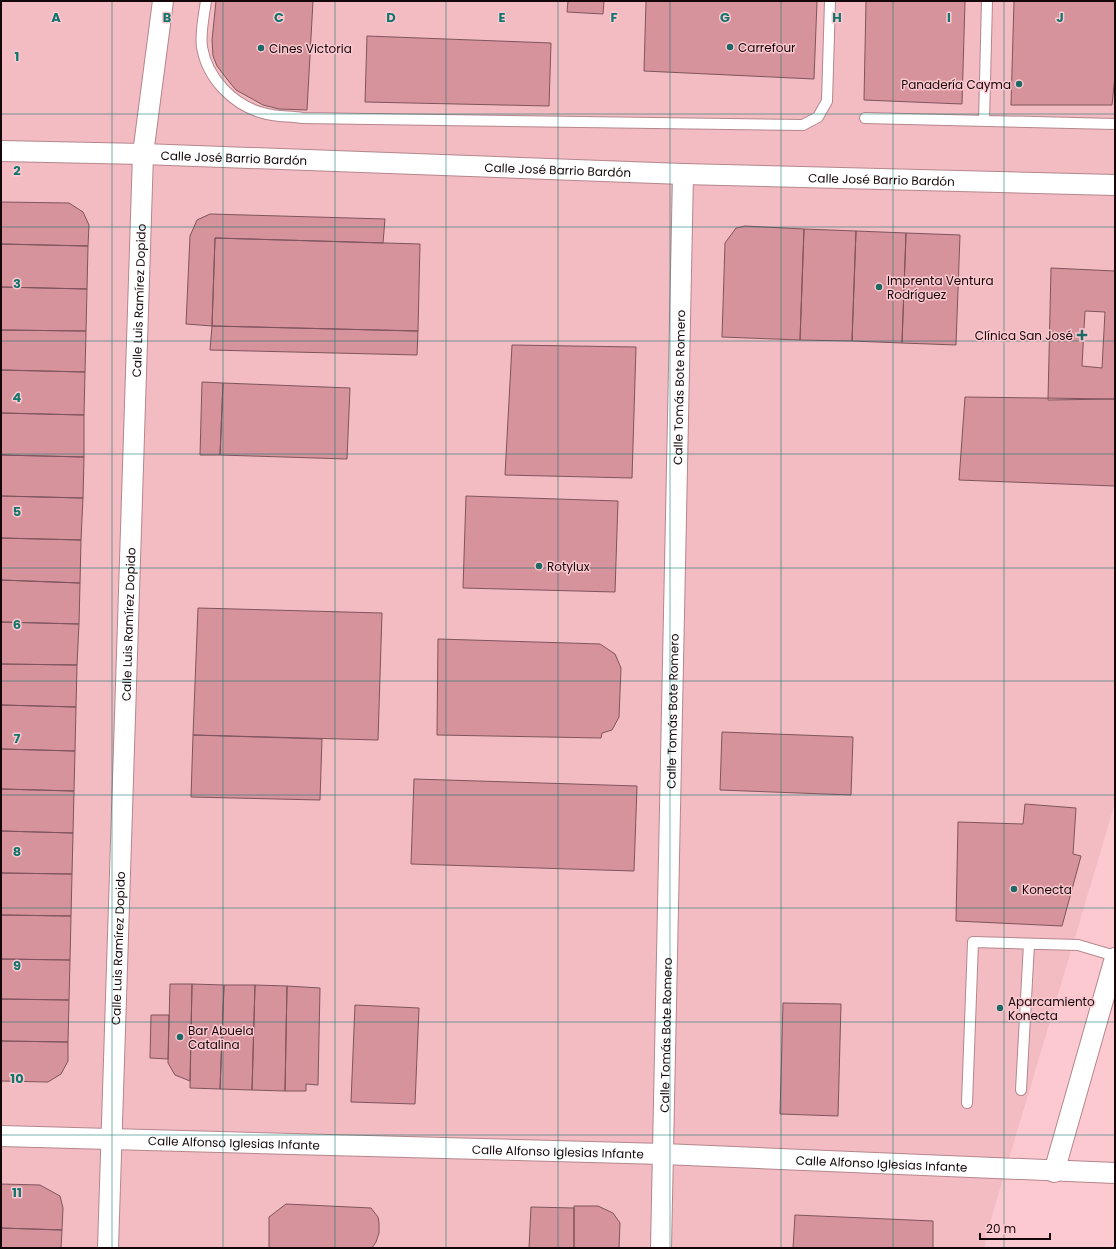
<svg xmlns="http://www.w3.org/2000/svg" width="1116" height="1249" font-family="Poppins,sans-serif">
<rect width="100%" height="100%" fill="#fbc9cf"/>
<path fill="#f3bbc2" d="M 1,1 L 1115,1 L 1115,803 L 986,1236 L 985,1248 L 1,1248 Z"/>
<path fill="#d6939c" stroke="#7f555b" fill-rule="evenodd" d="M 216,1 L 313,1 L 307,110 L 279,109 L 263,105 L 236,90 L 227,79 L 217,66 L 213,56 L 212,40 Z
M 568,1 L 604,1 L 603,14 L 567,12 Z
M 646,1 L 817,1 L 814,79 L 644,71 Z
M 866,1 L 965,1 L 962,104 L 864,100 Z
M 1014,1 L 1115,1 L 1115,76 L 1112,105 L 1011,105 Z
M 367,36 L 551,43 L 549,106 L 365,102 Z
M 1,202 L 69,203 L 83,212 L 89,225 L 88,246 L 1,244 Z
M 210,214 L 385,219 L 383,243 L 215,238 L 212,326 L 186,324 L 190,236 L 197,220 Z
M 745,226 L 804,229 L 800,340 L 722,337 L 725,243 L 736,228 Z
M 804,229 L 856,231 L 852,341 L 800,340 Z
M 856,231 L 906,233 L 902,343 L 852,341 Z
M 906,233 L 960,235 L 956,345 L 902,343 Z
M 215,238 L 420,244 L 418,331 L 212,326 Z
M 1,244 L 88,246 L 87,289 L 1,287 Z
M 1051,268 L 1115,271 L 1115,399 L 1048,400 ZM 1085,311 L 1105,312 L 1102,368 L 1082,366 Z
M 1,287 L 87,289 L 86,331 L 1,330 Z
M 212,326 L 418,331 L 417,355 L 210,350 Z
M 1,330 L 86,331 L 85,372 L 1,370 Z
M 512,345 L 636,347 L 632,478 L 505,475 Z
M 1,370 L 85,372 L 84,415 L 1,413 Z
M 202,382 L 223,383 L 220,455 L 200,455 Z
M 223,383 L 350,388 L 347,459 L 220,455 Z
M 965,397 L 1115,399 L 1115,486 L 959,480 Z
M 1,413 L 84,415 L 84,457 L 1,455 Z
M 1,455 L 84,457 L 83,498 L 1,496 Z
M 1,496 L 83,498 L 81,540 L 1,538 Z
M 466,496 L 618,501 L 615,592 L 463,588 Z
M 1,538 L 81,540 L 80,583 L 1,580 Z
M 1,580 L 80,583 L 79,624 L 1,622 Z
M 198,608 L 382,613 L 378,740 L 193,735 Z
M 1,622 L 79,624 L 77,665 L 1,664 Z
M 438,639 L 600,644 L 615,654 L 621,668 L 619,717 L 612,730 L 602,733 L 601,738 L 437,735 Z
M 1,664 L 77,665 L 76,707 L 1,705 Z
M 1,705 L 76,707 L 75,751 L 1,749 Z
M 722,732 L 853,737 L 851,795 L 720,790 Z
M 193,735 L 322,739 L 320,800 L 191,797 Z
M 1,749 L 75,751 L 74,791 L 1,789 Z
M 414,779 L 637,786 L 634,871 L 411,864 Z
M 1,789 L 74,791 L 73,833 L 1,831 Z
M 1025,804 L 1076,808 L 1073,854 L 1081,856 L 1062,926 L 956,921 L 958,822 L 1023,824 Z
M 1,831 L 73,833 L 72,874 L 1,873 Z
M 1,873 L 72,874 L 71,916 L 1,915 Z
M 1,915 L 71,916 L 70,960 L 1,959 Z
M 1,959 L 70,960 L 69,1000 L 1,999 Z
M 170,984 L 192,984 L 190,1081 L 175,1075 L 168,1063 Z
M 192,984 L 224,985 L 220,1089 L 190,1088 Z
M 224,985 L 255,985 L 252,1090 L 220,1089 Z
M 255,985 L 287,986 L 285,1091 L 252,1090 Z
M 287,986 L 320,988 L 318,1085 L 306,1084 L 306,1091 L 285,1091 Z
M 1,999 L 69,1000 L 68,1042 L 1,1041 Z
M 783,1003 L 841,1004 L 838,1116 L 780,1114 Z
M 355,1005 L 419,1008 L 415,1104 L 351,1102 Z
M 151,1015 L 169,1015 L 168,1059 L 150,1058 Z
M 1,1041 L 68,1042 L 68,1061 L 61,1074 L 48,1082 L 1,1081 Z
M 1,1184 L 40,1185 L 60,1196 L 63,1208 L 62,1230 L 1,1228 Z
M 286,1204 L 371,1208 L 378,1217 L 379,1223 L 379,1233 L 376,1242 L 372,1248 L 269,1248 L 269,1217 Z
M 574,1206 L 598,1206 L 613,1213 L 620,1223 L 619,1248 L 574,1248 Z
M 531,1207 L 574,1208 L 574,1248 L 529,1248 Z
M 795,1215 L 933,1221 L 933,1248 L 793,1248 Z
M 1,1228 L 62,1230 L 61,1248 L 1,1248 Z"/>
<g fill="none" stroke-linecap="round" stroke-linejoin="round">
<defs>
<path id="service" d="M 206,1 C 204,15 200,33 202,47 C 207,78 233,105 263,113 C 275,117 290,116 302,118 L 803,125 L 818,117 L 827,101 L 830,1
M 865,118 L 1115,124
M 984,121 L 987,1
M 1021,1090 L 1029,944
M 967,1103 L 973,942 L 1078,945 L 1115,956"/>
<g id="minor">
<path id="s1" d="M 1,151 L 143,154 L 683,174 L 1115,185"/>
<path id="s2" d="M 1,1136 L 663,1154 L 1115,1173"/>
<path d="M 1054,1172 L 1115,958"/>
<path id="s3" d="M 108,1248 L 143,154 L 163,1"/>
<path id="s4" d="M 661,1248 L 683,174"/>
</g>
</defs>
<use href="#service" stroke="#b4878d" stroke-width="12"/>
<use href="#minor" stroke="#b4878d" stroke-width="22"/>
<use href="#service" stroke="#fff" stroke-width="10"/>
<use href="#minor" stroke="#fff" stroke-width="20"/>
</g>
<path fill="none" stroke="#0f766e" stroke-width="1" stroke-opacity="0.55" d="M 112,1 L 112,1248M 223,1 L 223,1248M 335,1 L 335,1248M 446,1 L 446,1248M 558,1 L 558,1248M 670,1 L 670,1248M 781,1 L 781,1248M 893,1 L 893,1248M 1004,1 L 1004,1248M 1,114 L 1115,114M 1,227 L 1115,227M 1,341 L 1115,341M 1,454 L 1115,454M 1,568 L 1115,568M 1,681 L 1115,681M 1,795 L 1115,795M 1,908 L 1115,908M 1,1022 L 1115,1022M 1,1135 L 1115,1135"/>
<g fill="#1d6965" stroke="#fbc9cf" stroke-width="1.5">
<circle cx="730" cy="47" r="4"/>
<circle cx="261" cy="48" r="4"/>
<circle cx="1019" cy="84" r="4"/>
<circle cx="879" cy="287" r="4"/>
<path d="M1080 329h4v4h4v4h-4v4h-4v-4h-4v-4h4z"/>
<circle cx="539" cy="566" r="4"/>
<circle cx="1014" cy="889" r="4"/>
<circle cx="1000" cy="1008" r="4"/>
<circle cx="180" cy="1037" r="4"/>
</g>
<g text-anchor="middle" dominant-baseline="central" stroke-width="3" stroke-linejoin="round" paint-order="stroke">
<g font-size="12" fill="#150609" stroke="#fbc9cf" text-anchor="start">
<text x="738" y="47">Carrefour</text>
<text x="269" y="48">Cines Victoria</text>
<text x="1011" y="84" text-anchor="end">Panadería Cayma</text>
<text x="887" y="280">Imprenta Ventura<tspan x="887" dy="14">Rodríguez</tspan></text>
<text x="1073" y="335" text-anchor="end">Clínica San José</text>
<text x="547" y="566">Rotylux</text>
<text x="1022" y="889">Konecta</text>
<text x="1008" y="1001">Aparcamiento<tspan x="1008" dy="14">Konecta</tspan></text>
<text x="188" y="1030">Bar Abuela<tspan x="188" dy="14">Catalina</tspan></text>
</g>
<g font-size="12" fill="#150609" stroke="#fbc9cf">
<text stroke="none"><textPath href="#s1" startOffset="233">Calle José Barrio Bardón</textPath></text>
<text stroke="none"><textPath href="#s1" startOffset="557">Calle José Barrio Bardón</textPath></text>
<text stroke="none"><textPath href="#s1" startOffset="881">Calle José Barrio Bardón</textPath></text>
<text stroke="none"><textPath href="#s3" startOffset="948">Calle Luis Ramírez Dopido</textPath></text>
<text stroke="none"><textPath href="#s4" startOffset="861">Calle Tomás Bote Romero</textPath></text>
<text stroke="none"><textPath href="#s3" startOffset="624">Calle Luis Ramírez Dopido</textPath></text>
<text stroke="none"><textPath href="#s4" startOffset="537">Calle Tomás Bote Romero</textPath></text>
<text stroke="none"><textPath href="#s3" startOffset="300">Calle Luis Ramírez Dopido</textPath></text>
<text stroke="none"><textPath href="#s4" startOffset="213">Calle Tomás Bote Romero</textPath></text>
<text stroke="none"><textPath href="#s2" startOffset="233">Calle Alfonso Iglesias Infante</textPath></text>
<text stroke="none"><textPath href="#s2" startOffset="557">Calle Alfonso Iglesias Infante</textPath></text>
<text stroke="none"><textPath href="#s2" startOffset="881">Calle Alfonso Iglesias Infante</textPath></text>
</g>
</g>
<g font-size="13" text-anchor="middle" font-weight="bold" fill="#0f766e" stroke="#fbc9cf" stroke-width="3" stroke-linejoin="round" paint-order="stroke">
<text x="56" y="22">A</text>
<text x="167" y="22">B</text>
<text x="279" y="22">C</text>
<text x="391" y="22">D</text>
<text x="502" y="22">E</text>
<text x="614" y="22">F</text>
<text x="725" y="22">G</text>
<text x="837" y="22">H</text>
<text x="949" y="22">I</text>
<text x="1060" y="22">J</text>
<text x="17" y="61">1</text>
<text x="17" y="175">2</text>
<text x="17" y="288">3</text>
<text x="17" y="402">4</text>
<text x="17" y="516">5</text>
<text x="17" y="629">6</text>
<text x="17" y="743">7</text>
<text x="17" y="856">8</text>
<text x="17" y="970">9</text>
<text x="17" y="1083">10</text>
<text x="17" y="1197">11</text>
</g>
<rect width="1116" height="1249" fill="none" stroke="#150609" stroke-width="4"/>
<path d="M980 1233v6h70v-6" fill="none" stroke="#150609" stroke-width="2"/>
<text x="986" y="1233" font-size="12" fill="#150609" stroke="#fbc9cf" stroke-width="3" paint-order="stroke">20 m</text>
</svg>
